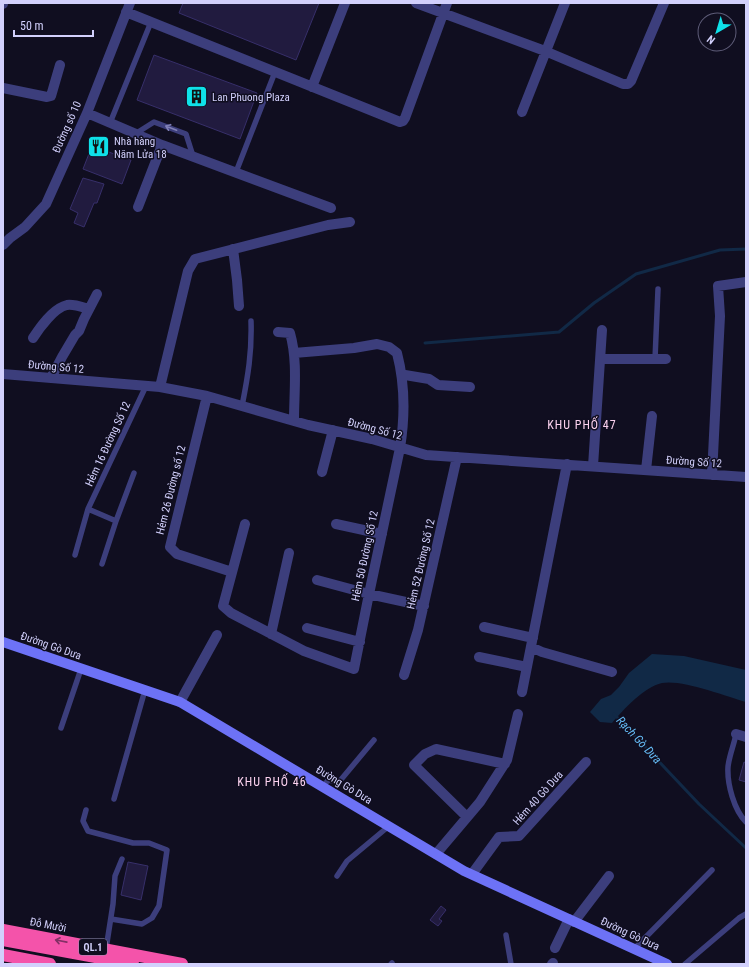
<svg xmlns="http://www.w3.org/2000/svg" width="749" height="967" font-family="'Roboto Condensed',sans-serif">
<rect width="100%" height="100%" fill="#100e20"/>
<path fill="#112946" d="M 652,654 L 684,656 L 746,670 L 746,702 C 726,696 681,679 662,683 C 644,687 624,709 612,723 L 600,722 L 590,712 L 601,699 L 611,695 L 619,687 L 629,673 Z"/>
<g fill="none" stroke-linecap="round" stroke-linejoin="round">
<path stroke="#112946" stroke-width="3" d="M 425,343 L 559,332 L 594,303 L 636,274 L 720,250 L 746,249
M 614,714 L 699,804 L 746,848"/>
</g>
<path fill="#211b3f" stroke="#372f6a" d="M 183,3 L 319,3 L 296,60 L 179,13 Z
M 154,55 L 257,93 L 240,139 L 137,100 Z
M 92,146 L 131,160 L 122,184 L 83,169 Z
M 83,178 L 104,184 L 97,203 L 94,203 L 84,227 L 74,223 L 78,213 L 70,209 Z
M 744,762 L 746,763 L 746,782 L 739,780 Z
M 128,862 L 148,866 L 141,900 L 121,895 Z
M 441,906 L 446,910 L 439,919 L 442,921 L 438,926 L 430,920 Z"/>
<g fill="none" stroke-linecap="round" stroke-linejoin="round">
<path stroke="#3c3e7c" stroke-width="5.5" d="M 110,123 L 151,22
M 135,134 L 154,122 L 186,134 L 193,156
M 236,172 L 275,72
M 655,359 L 658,289
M 242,406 C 248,376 252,352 251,321
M 134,473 L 116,521 L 88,509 L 146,386
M 75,555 L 88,509
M 102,564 L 116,521
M 61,728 L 81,669
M 736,734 C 734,745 729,756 728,767 C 727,784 734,810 746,822
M 323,787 L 328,780 L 339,782 L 374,740
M 114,799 L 145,690
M 86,810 L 83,821 L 88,831 L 133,843 L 149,843 L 167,850 L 159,906 L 152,918 L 142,924 L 111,919
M 337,876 L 347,861 L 389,826
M 506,935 L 511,964
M 106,949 L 113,904 L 115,876 L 122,859
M 634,949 L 712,870
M 391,964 L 392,963
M 685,964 L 739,918 L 746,914"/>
<path stroke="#3c3e7c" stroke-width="10" d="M 416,3 L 545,51 L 623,84 L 628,84 L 631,81 L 664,3
M 3,4 L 3,3
M 126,12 L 400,122 L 403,121 L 405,118 L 447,3
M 312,87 L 345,3
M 3,88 L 47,97 L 51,96 L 60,65
M 522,112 L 565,3
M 87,113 L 162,145 L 331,208
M 138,207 L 162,145
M 3,245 L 10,238 L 25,227 L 46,204 L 87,113 L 130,3
M 233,249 L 237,280 L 239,306
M 278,332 L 290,333 C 298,361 294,392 294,420
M 33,338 C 40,327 54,308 67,305 C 74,304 82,307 89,309
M 600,359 L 666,359
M 3,374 L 160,387 L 207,396 L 308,425 L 372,439 L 426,455 L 746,477
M 402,376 L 405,375 L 429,379 L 438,385 L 470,387
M 51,378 L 62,357 L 75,335 L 79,331 L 84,319 L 97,294
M 160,387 L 188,271 L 195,259 L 328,225 L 350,222
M 207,396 L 170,547 L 177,554 L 232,572
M 593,466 L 602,330
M 646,470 L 652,416
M 322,472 L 333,430
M 712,475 L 720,316 L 718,286 L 746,282
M 245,524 L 223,606 L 231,613 L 304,651 L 354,669 L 369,594 L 400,448 C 405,417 405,384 397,353 L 389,347 L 377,344 L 354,348 L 294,353
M 336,524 L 382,534
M 317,580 L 369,594 L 424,606
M 484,627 L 533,638
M 307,628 L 360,642
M 271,634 L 289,553
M 531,647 L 542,652 L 612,672
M 479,657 L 527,667
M 404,675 L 418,630 L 457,457
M 522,692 L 567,464
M 180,702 L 217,635
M 736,734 L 746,737
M 467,817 L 414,765 L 425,754 L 436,749 L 505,764
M 436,854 L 480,802 L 507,760 L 518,714
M 472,874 L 499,837 L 519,836 L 586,762
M 574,922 L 609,876
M 555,948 L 569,919
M 552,964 L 553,963"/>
<path stroke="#6d72f6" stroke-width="10" d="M 3,642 L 180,702 L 464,871 L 667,964"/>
<path stroke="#f453aa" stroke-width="12" d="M 3,930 L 182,964
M 3,940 L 133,964
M 3,955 L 50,964"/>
</g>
<defs><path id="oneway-shaft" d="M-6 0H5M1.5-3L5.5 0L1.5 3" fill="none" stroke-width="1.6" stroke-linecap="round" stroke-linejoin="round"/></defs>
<use stroke="#8080b6" href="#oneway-shaft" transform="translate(171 128) rotate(-159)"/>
<use stroke="#823065" href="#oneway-shaft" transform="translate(61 941) rotate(-169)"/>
<defs>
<symbol id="building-square" viewBox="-11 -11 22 22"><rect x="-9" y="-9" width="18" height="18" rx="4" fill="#0fe1e9" stroke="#100e20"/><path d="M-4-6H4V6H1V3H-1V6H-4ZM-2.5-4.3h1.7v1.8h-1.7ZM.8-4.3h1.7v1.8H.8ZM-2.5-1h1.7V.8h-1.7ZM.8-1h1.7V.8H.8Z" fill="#111"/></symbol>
<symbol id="restaurant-square" viewBox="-11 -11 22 22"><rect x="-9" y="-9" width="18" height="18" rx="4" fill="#0fe1e9" stroke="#100e20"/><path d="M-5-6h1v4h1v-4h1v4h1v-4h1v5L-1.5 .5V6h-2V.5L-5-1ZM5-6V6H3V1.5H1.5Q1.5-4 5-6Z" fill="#111"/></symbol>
</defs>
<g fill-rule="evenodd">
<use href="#building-square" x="184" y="84" width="25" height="25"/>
<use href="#restaurant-square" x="86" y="134" width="25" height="25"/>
</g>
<g text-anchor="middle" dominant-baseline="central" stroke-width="3" stroke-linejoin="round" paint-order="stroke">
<rect fill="#100e20" stroke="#9896ba" stroke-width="1" x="79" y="939" width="28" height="16" rx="3"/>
<g font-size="10" font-weight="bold" fill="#d2d0fc">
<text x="93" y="947">QL.1</text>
</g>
<g font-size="11" fill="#d2d0fc" stroke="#100e20" text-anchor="start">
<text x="212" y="97">Lan Phuong Plaza</text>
<text x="114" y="141">Nhà hàng<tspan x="114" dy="13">Năm Lửa 18</tspan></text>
</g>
<g font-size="11" fill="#d2d0fc" stroke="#100e20">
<text transform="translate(67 127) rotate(-66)">Đường số 10</text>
<text transform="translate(56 367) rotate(5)">Đường Số 12</text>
<text transform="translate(375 429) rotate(15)">Đường Số 12</text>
<text transform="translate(108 444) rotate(-65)">Hẻm 16 Đường Số 12</text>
<text transform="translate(694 462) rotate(4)">Đường Số 12</text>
<text transform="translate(171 490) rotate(-76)">Hẻm 26 Đường số 12</text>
<text transform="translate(365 556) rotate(-78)">Hẻm 50 Đường Số 12</text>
<text transform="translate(421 564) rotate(-77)">Hẻm 52 Đường Số 12</text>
<text transform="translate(51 646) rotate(19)">Đường Gò Dưa</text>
<text transform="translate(344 785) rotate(31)">Đường Gò Dưa</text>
<text transform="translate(538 798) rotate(-48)">Hẻm 40 Gò Dưa</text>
<text transform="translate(48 925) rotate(11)">Đỗ Mười</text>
<text transform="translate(630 934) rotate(25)">Đường Gò Dưa</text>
</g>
<g font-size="12" letter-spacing="1" fill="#fcd2ef" stroke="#100e20">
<text x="582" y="425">KHU PHỐ 47</text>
<text x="272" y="782">KHU PHỐ 46</text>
</g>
<g font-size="12" font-style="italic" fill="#65bbf5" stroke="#100e20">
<text transform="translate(639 740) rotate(47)">Rạch Gò Dưa</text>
</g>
</g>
<rect width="749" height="967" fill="none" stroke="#d2d0fc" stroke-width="8"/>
<g transform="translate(717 32) rotate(218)"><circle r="19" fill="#100e20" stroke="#5e5c78"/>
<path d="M0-3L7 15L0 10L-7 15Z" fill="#0fe1e9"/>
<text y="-6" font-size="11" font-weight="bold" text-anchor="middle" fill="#d2d0fc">N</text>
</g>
<path d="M14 30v6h79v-6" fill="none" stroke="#d2d0fc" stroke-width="2"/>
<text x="20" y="30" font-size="12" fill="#d2d0fc" stroke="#100e20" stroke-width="3" paint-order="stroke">50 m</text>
</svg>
